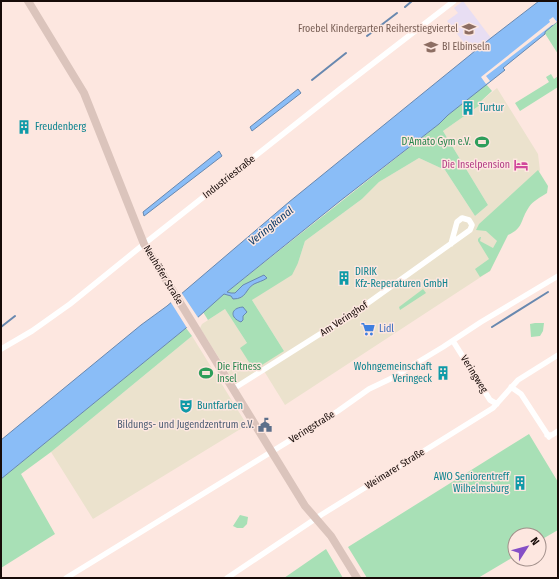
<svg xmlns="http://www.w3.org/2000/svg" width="559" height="579" font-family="'Fira Sans Condensed',sans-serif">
<rect width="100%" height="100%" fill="#fde7e0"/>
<path fill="#ebe2cd" d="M 497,88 L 538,154 L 540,171 L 481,225 L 502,246 L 490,271 L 285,405 L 264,371 L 238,388 L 200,328 L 202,324 L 225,309 L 247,343 L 284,351 L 252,300 L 298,263 L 305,241 L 362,199 L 379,182 L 419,158 L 445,170 L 475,216 L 488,205 L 443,131 L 480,105 L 479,103 Z
M 192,336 L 247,425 L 93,519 L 51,452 Z"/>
<path fill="#e8def3" d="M 463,1 L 491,38 L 472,53 L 447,21 L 458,13 L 454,8 Z"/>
<path fill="#a8e0b6" d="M 558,21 L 558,54 L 544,32 Z
M 551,74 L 554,79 L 558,76 L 558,87 L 520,111 L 515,103 L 549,82 L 546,77 Z
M 486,84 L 492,91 L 479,103 L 480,105 L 443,131 L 488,205 L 475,216 L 445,170 L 419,158 L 379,182 L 362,199 L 305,241 L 298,263 L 292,275 L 252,300 L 284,351 L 254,370 L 240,348 L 247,343 L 225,309 L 208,320 L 203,312 L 224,294 L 240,298 L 242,297 L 249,288 L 254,284 L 267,278 L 255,280 L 243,285 L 235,293 L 231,293 L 227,292 L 439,124 L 448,115 Z
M 538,170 L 548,186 L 547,193 C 541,197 533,201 529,207 C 520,220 524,228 508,235 L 490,271 L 480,277 L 475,269 L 489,259 L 478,241 L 478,239 L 480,237 L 481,237 L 480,241 L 493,248 L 497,241 L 486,231 L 476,230 L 479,224 Z
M 423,289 L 426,293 L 400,310 L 399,307 Z
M 535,323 L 544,323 L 543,331 L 540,336 L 531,337 L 530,324 Z
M 186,328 L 192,336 L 51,452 L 21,474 L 55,534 L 1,568 L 1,479 Z
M 529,434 L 558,482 L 558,530 L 539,541 L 539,535 L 515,535 L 515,556 L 478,578 L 367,578 L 348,547 Z
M 240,515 L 248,517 L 247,524 L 243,528 L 237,528 L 233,526 Z
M 326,549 L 343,578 L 284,578 Z"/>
<path fill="#8abdf7" stroke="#6888af" d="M 539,1 L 558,1 L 558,21 L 545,32 L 545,34 L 503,68 L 505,70 L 448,115 L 439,124 L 340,201 L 227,292 L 231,293 L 235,293 L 243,285 L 264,275 L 267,278 C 263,281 258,282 254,284 C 245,289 247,299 233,299 L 231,296 L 224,294 L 186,328 L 1,479 L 1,440 L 141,325 L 167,306 L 289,202 L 491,38 Z
M 298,89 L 301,93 L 252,131 L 250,127 Z
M 219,151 L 222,156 L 144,216 L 143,212 Z
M 243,307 L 247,312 L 243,316 L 243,320 L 241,322 C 230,318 230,308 243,307 Z"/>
<path fill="#fde7e0" d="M 553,17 L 557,22 L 553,25 L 552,25 L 486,76 L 490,81 L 486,84 L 481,77 L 550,22 L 549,20 Z
M 181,292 L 199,319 L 187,328 L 170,301 Z"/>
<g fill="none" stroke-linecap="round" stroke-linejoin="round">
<path stroke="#6888af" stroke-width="2" d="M 405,7 L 412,1
M 367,36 L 397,13
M 312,80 L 346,53
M 1,327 L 15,316
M 492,327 L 548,292"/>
<path stroke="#fff" stroke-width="5.5" d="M 453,341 L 490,400 L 497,404
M 1,349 L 32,331 L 70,304 L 144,244 L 340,89 L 454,1
M 511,387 L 521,394 L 549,437
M 233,389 L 361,308 L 470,230 L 472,225 L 469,220 L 462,218 L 457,222 L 451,244
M 547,435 L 552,435 L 558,431
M 66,578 L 338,411 L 369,389 L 390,379 L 443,347 L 481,322 L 558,276
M 227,578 L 321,515 L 493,408 L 518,380 L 558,355"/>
<path stroke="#dbc4bc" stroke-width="8" d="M 28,1 L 84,93 L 144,244 L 305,506 L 331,536 L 357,578"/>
</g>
<defs>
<symbol id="school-bare" viewBox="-9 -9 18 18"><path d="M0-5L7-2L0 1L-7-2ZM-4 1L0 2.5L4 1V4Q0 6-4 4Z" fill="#8d6e63" stroke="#fde7e0" stroke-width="2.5" paint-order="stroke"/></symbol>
<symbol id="university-bare" viewBox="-9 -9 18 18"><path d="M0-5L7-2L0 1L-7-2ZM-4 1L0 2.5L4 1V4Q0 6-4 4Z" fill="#8d6e63" stroke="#fde7e0" stroke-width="2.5" paint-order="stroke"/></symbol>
<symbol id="building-bare" viewBox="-9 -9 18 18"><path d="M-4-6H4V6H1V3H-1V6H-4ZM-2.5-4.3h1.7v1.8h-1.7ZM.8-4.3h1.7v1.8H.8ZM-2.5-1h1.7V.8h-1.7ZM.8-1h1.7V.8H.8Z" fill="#0f9aa8" stroke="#fde7e0" stroke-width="2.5" paint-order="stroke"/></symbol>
<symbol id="stadium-bare" viewBox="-9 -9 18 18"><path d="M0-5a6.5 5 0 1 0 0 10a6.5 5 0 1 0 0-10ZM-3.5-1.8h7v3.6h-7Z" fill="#2e9e5b" stroke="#fde7e0" stroke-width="2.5" paint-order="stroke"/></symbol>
<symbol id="hotel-bare" viewBox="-9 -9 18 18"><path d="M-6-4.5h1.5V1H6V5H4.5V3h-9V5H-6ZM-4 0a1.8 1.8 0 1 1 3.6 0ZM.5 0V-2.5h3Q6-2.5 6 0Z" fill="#d1479c" stroke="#fde7e0" stroke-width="2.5" paint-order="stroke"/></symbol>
<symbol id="supermarket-bare" viewBox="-9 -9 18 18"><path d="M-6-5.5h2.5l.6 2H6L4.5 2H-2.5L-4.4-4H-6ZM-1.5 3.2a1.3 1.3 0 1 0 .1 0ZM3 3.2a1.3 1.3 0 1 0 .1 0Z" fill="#3f7fe0" stroke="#fde7e0" stroke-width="2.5" paint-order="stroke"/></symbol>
<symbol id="theatre-bare" viewBox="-9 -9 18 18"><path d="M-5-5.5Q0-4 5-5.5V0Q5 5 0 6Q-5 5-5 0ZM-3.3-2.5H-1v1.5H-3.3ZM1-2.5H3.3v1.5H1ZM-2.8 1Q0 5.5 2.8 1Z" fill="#0f9aa8" stroke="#fde7e0" stroke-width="2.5" paint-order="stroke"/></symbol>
<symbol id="civic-bare" viewBox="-9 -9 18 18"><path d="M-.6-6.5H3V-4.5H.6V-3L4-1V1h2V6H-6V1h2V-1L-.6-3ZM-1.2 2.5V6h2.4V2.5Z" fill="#5c6f8a" stroke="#fde7e0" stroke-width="2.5" paint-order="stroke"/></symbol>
</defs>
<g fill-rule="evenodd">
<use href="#school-bare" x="459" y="19" width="20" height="20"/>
<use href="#university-bare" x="421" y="37" width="20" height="20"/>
<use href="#building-bare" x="458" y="98" width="20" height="20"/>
<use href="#building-bare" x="14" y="117" width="20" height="20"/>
<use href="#stadium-bare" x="472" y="132" width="20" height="20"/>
<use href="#hotel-bare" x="511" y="155" width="20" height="20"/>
<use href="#building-bare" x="334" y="268" width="20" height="20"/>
<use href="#supermarket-bare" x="358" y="319" width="20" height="20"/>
<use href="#stadium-bare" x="196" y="363" width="20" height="20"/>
<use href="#building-bare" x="433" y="363" width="20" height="20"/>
<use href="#theatre-bare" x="176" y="396" width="20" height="20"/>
<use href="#civic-bare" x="255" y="415" width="20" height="20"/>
<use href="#building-bare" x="510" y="473" width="20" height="20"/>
</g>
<g text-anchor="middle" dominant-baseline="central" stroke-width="3" stroke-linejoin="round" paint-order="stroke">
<g font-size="10" fill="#785e54" stroke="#fde7e0" text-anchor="end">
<text x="458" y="29">Froebel Kindergarten Reiherstiegviertel</text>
<text x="442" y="47" text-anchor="start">BI Elbinseln</text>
</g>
<g font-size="10" fill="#0d838f" stroke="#fde7e0" text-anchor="start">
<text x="479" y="108">Turtur</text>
<text x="35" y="127">Freudenberg</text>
<text x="355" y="272">DIRIK<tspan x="355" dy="12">Kfz-Reperaturen GmbH</tspan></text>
<text x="432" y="367" text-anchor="end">Wohngemeinschaft<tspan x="432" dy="12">Veringeck</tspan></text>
<text x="197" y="406">Buntfarben</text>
<text x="509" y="477" text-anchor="end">AWO Seniorentreff<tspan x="509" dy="12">Wilhelmsburg</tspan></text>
</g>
<g font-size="10" fill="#27864d" stroke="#fde7e0" text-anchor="end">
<text x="471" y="142">D'Amato Gym e.V.</text>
<text x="217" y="367" text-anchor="start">Die Fitness<tspan x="217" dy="12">Insel</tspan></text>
</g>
<g font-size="10" fill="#b23c85" stroke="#fde7e0" text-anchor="end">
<text x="510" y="165">Die Inselpension</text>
</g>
<g font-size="10" fill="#170b08" stroke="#fde7e0">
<text transform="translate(229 177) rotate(-38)">Industriestraße</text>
<text transform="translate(163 275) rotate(59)">Neuhöfer Straße</text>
<text transform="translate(344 319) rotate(-33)">Am Veringhof</text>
<text transform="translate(474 374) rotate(58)">Veringweg</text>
<text transform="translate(312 427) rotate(-32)">Veringstraße</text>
<text transform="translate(395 469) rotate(-32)">Weimarer Straße</text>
</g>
<g font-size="10" fill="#366cbe" stroke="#fde7e0" text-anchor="start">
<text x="379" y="329">Lidl</text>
</g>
<g font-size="10" fill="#4e5e75" stroke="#fde7e0" text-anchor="end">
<text x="254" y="425">Bildungs- und Jugendzentrum e.V.</text>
</g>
<g font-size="11" font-style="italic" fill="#0c3b68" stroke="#fde7e0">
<text transform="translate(271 226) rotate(-39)">Veringkanal</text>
</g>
</g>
<rect width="559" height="579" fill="none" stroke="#170b08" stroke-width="4"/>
<g transform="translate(527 547) rotate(54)"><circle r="19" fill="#fde7e0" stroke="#a18f8a"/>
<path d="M0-3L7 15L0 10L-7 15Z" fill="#854fc6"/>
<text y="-6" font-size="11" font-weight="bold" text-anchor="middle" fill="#170b08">N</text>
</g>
</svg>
